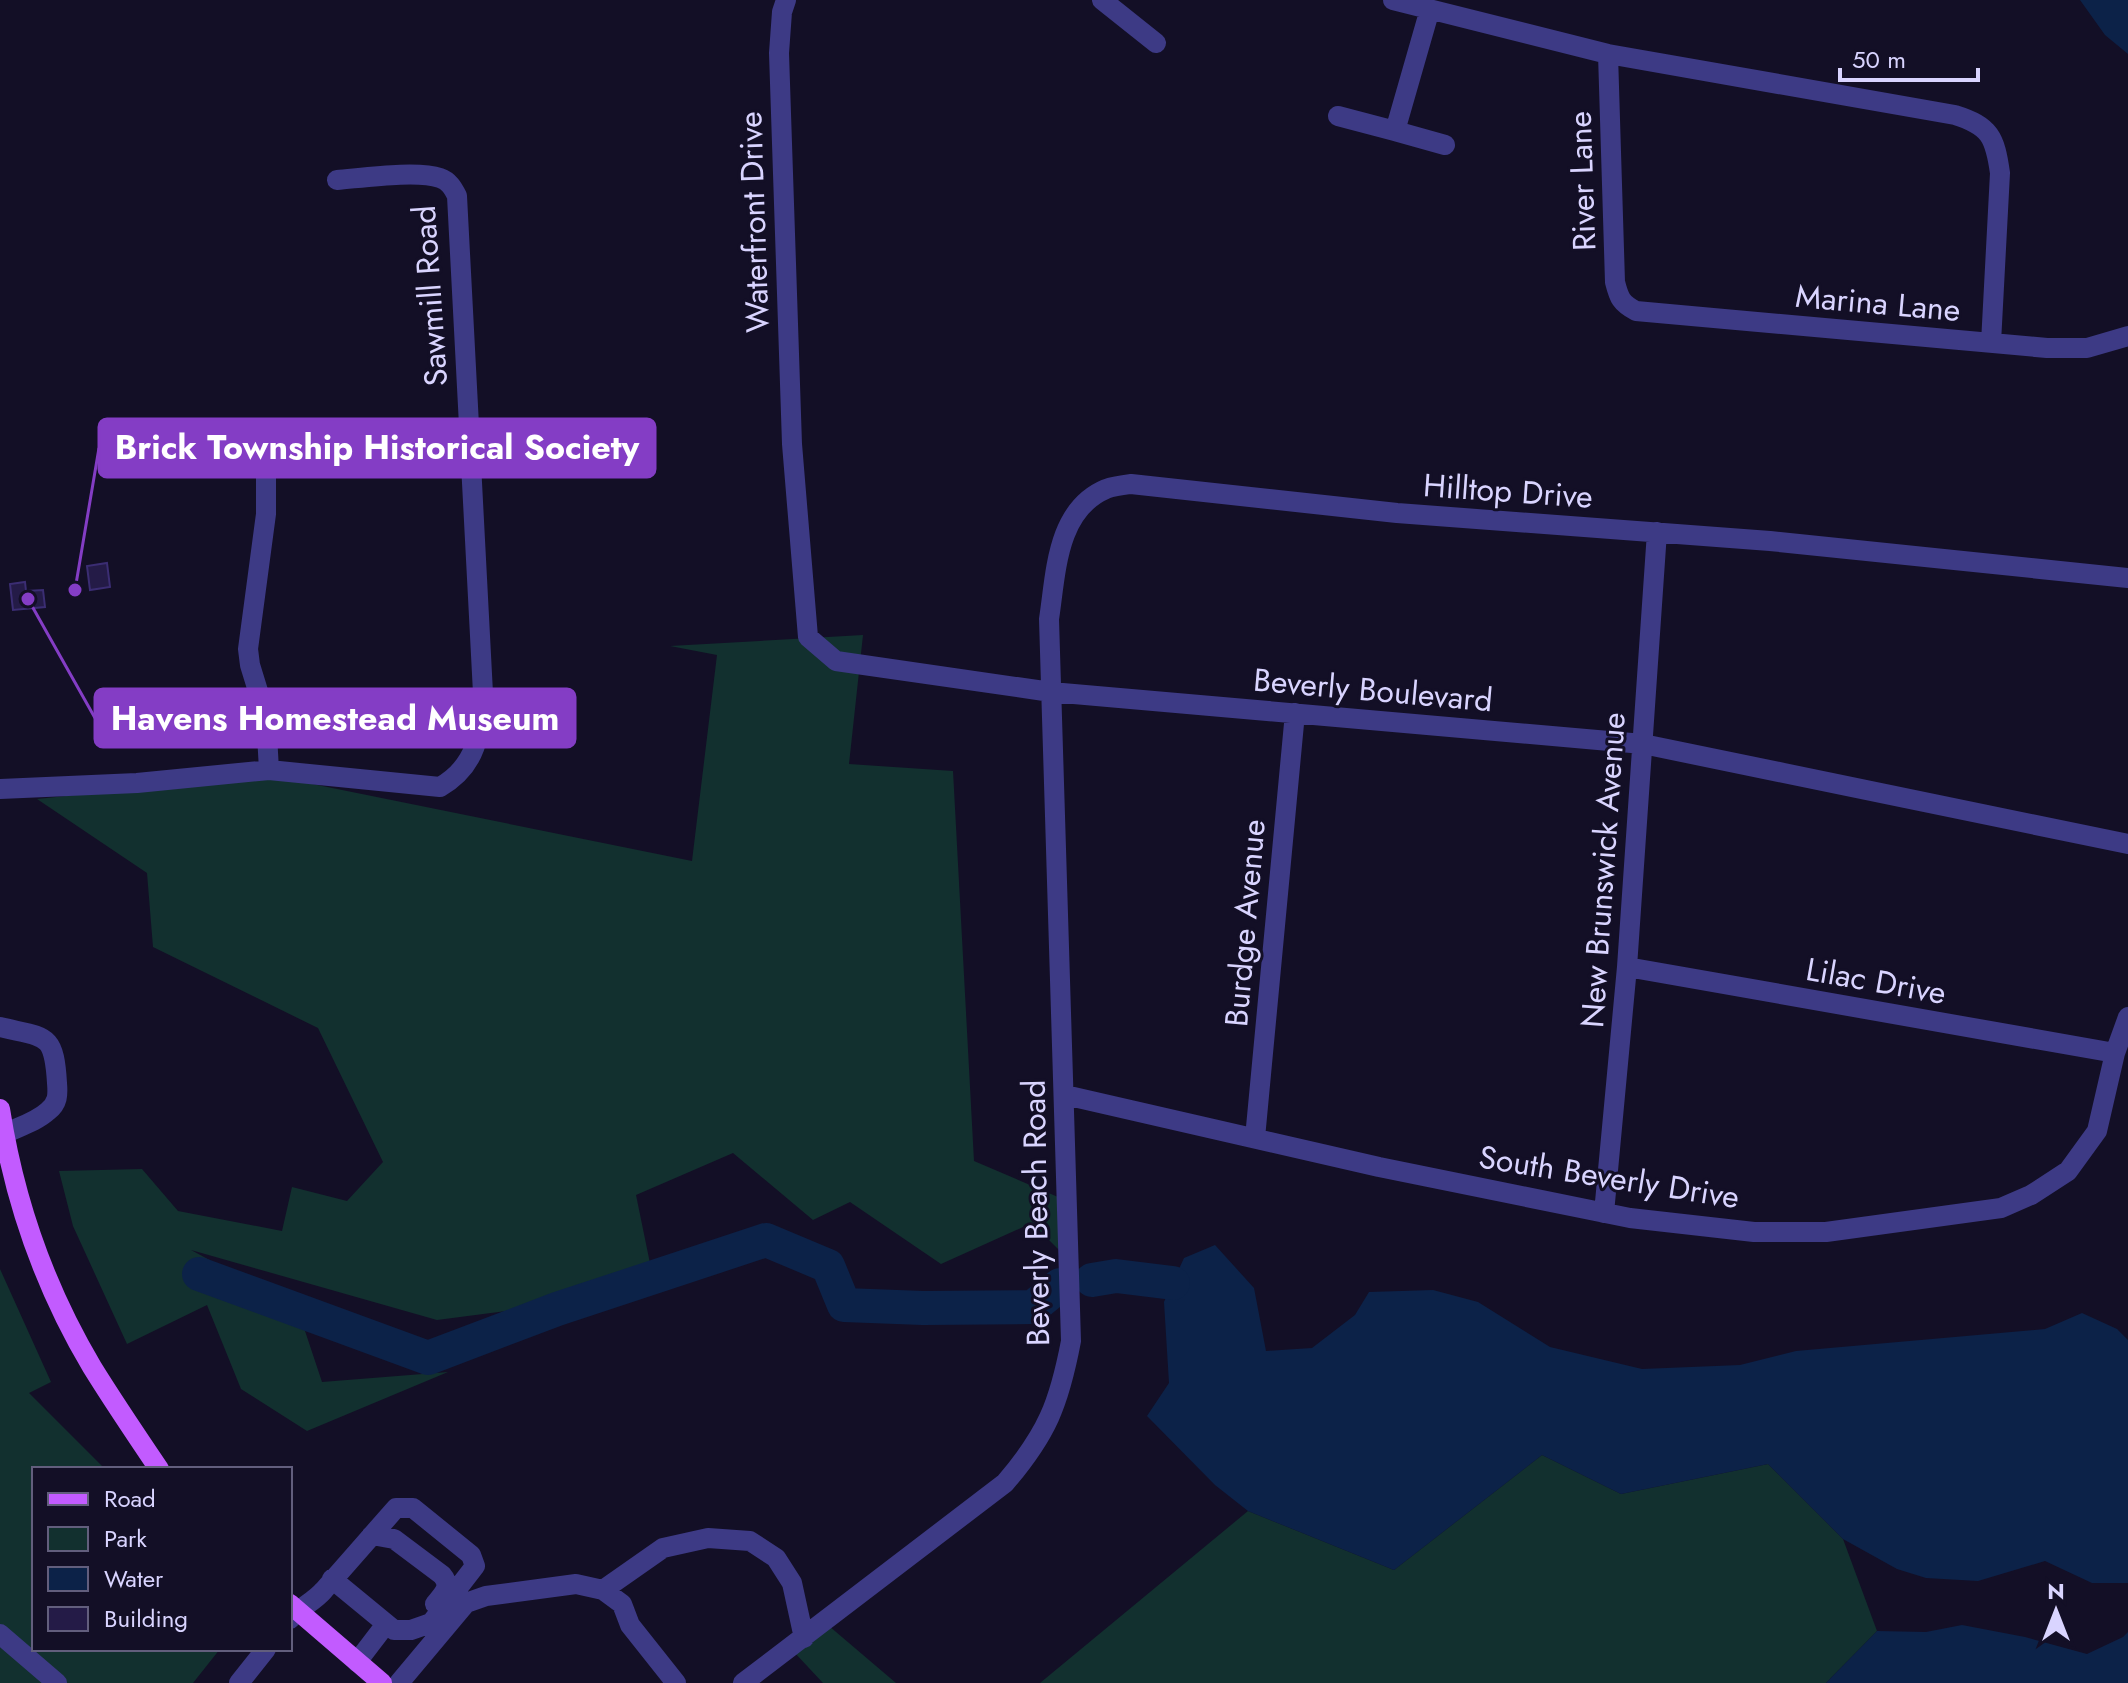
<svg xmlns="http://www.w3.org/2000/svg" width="2128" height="1683" font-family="Jost,sans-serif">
<rect width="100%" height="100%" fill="#130f26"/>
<path fill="#12302f" d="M 863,635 L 849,764 L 953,771 L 974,1161 L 1058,1197 L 1059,1250 L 1032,1223 L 941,1264 L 850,1202 L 813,1220 L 733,1153 L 636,1195 L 652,1273 L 514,1310 L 437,1320 L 191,1250 L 297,1307 L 322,1382 L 448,1372 L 307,1431 L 241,1389 L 207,1305 L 127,1344 L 73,1226 L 59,1171 L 142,1169 L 178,1211 L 282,1231 L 292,1187 L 347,1201 L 383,1162 L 318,1028 L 153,947 L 147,873 L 37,799 L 268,775 L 692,861 L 717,655 L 670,646 Z
M 0,1269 L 51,1382 L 29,1393 L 105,1469 L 34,1469 L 34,1649 L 220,1649 L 193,1683 L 0,1683 Z
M 1542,1455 L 1621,1494 L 1768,1464 L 1843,1539 L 1877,1631 L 1826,1683 L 1040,1683 L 1248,1511 L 1394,1570 Z
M 829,1626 L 896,1683 L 823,1683 L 794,1652 Z"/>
<path fill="#0c2248" d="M 2080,0 L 2128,0 L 2128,54 L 2105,35 Z
M 1215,1245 L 1254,1288 L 1266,1351 L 1312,1348 L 1355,1315 L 1369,1292 L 1433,1290 L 1478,1302 L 1550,1347 L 1642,1369 L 1740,1365 L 1796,1351 L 2045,1329 L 2082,1313 L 2117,1329 L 2128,1340 L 2128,1583 L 2092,1583 L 2045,1561 L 1978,1581 L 1926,1578 L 1897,1569 L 1843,1539 L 1768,1464 L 1621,1494 L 1542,1455 L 1394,1570 L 1248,1511 L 1215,1485 L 1147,1416 L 1169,1383 L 1164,1302 L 1184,1258 Z
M 1962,1625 L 2025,1637 L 2087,1654 L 2123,1637 L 2128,1632 L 2128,1683 L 1826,1683 L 1877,1631 L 1926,1632 Z"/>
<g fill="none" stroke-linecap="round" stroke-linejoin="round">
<path stroke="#0c2248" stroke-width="34" d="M 199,1274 L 428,1358 L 557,1309 L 766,1240 L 828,1266 L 844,1305 L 923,1308 L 1033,1307 L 1060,1285
M 1092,1280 L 1116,1276 L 1173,1283"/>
</g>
<path fill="#241b47" stroke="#3b2d73" stroke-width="2" d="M 107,563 L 110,587 L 90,590 L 87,566 Z
M 25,582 L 26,591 L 43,590 L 45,607 L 13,610 L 10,584 Z"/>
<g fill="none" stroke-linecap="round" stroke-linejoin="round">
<path stroke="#3d3a85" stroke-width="20" d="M 786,0 L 782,12 L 779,53 L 792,444 L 808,637 L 836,661 L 1051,692 L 1643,744 L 2128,844
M 1102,0 L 1156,43
M 1393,0 L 1608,54 L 1955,115 C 1990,126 1995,137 2000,173 L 1991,343
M 1608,54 L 1615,282 C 1619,298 1621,303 1636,311 L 2047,348 L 2087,348 L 2128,336
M 1338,116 L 1395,131 L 1430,9
M 1395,131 L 1445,145
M 266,469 L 266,514 L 248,649 L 250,665 L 266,717 L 269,770
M 0,789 L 137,783 L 269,770 L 440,787 C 478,765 480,733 483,693 L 457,196 C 453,188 449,181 440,178 C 417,170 362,178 337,180
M 1627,967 L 2115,1053
M 0,1027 C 46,1038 54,1032 57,1083 C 58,1095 58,1103 48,1111 C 36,1122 18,1127 4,1134
M 1065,1095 L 1379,1167 L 1630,1218 L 1754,1232 L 1826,1232 L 2001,1208 L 2031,1195 L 2068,1171 L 2097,1131 L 2115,1053 L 2128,1017
M 1255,1138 L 1295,713
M 1604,1213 L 1627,967 L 1657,532
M 372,1535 L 394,1539 L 442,1575 C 452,1587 443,1594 435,1604
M 603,1590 L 663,1548 L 708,1538 L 750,1541 L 776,1558 L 792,1583 L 804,1638
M 290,1619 C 300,1607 314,1602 324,1590 C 348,1563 372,1535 396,1508 L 413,1508 L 471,1555 L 475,1566 L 431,1623 L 411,1630 L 394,1630 L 332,1579
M 0,1634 L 57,1683
M 357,1662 L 386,1624
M 239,1683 L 266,1649
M 399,1683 L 466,1603 L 486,1596 L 576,1584 L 603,1590 L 622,1604 L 630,1625 L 676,1683
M 743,1683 L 1005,1483 C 1047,1434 1059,1404 1071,1341 L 1049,619 C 1056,574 1056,510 1106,489 C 1114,486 1123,485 1131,484 L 1397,513 L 1770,541 L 2128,578"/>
<path stroke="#c25bff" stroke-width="20" d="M 0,1109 C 14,1199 45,1288 92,1367 C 113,1401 136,1435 159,1469
M 290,1604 L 382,1683"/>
</g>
<g text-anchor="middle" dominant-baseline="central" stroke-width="6" stroke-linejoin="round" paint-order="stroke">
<g font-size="32" fill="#d9d4ff" stroke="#130f26">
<text transform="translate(1582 181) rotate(-92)">River Lane</text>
<text transform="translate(754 222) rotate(-92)">Waterfront Drive</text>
<text transform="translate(430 296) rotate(-94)">Sawmill Road</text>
<text transform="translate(1878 303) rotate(5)">Marina Lane</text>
<text transform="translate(1508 491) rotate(4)">Hilltop Drive</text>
<text transform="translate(1373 690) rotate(5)">Beverly Boulevard</text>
<text transform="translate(1603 870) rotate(-86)">New Brunswick Avenue</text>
<text transform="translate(1245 923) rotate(-85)">Burdge Avenue</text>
<text transform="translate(1876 981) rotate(10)">Lilac Drive</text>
<text transform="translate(1609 1177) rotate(9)">South Beverly Drive</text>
<text transform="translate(1036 1213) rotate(-91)">Beverly Beach Road</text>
</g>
</g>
<path fill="none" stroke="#843dc5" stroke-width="3" d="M75 590L99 448M28 599L95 718"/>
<g fill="#843dc5" stroke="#130f26" stroke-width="3">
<circle cx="75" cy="590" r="8"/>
<circle cx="28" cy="599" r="8"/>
</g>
<g fill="#843dc5" stroke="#843dc5" stroke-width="3">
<rect x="99" y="419" width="556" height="58" rx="8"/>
<rect x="95" y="689" width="480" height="58" rx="8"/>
</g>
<g font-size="34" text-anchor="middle" font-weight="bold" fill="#fff">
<text x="377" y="459">Brick Township Historical Society</text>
<text x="335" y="730">Havens Homestead Museum</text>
</g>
<rect x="32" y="1467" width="260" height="184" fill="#130f26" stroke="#625e7d" stroke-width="2"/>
<rect x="48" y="1493" width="40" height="12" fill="#c25bff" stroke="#625e7d" stroke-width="2"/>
<text x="104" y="1507" font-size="24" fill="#d9d4ff">Road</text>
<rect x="48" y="1527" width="40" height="24" fill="#12302f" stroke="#625e7d" stroke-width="2"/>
<text x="104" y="1547" font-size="24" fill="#d9d4ff">Park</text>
<rect x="48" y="1567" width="40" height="24" fill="#0c2248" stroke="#625e7d" stroke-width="2"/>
<text x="104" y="1587" font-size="24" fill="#d9d4ff">Water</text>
<rect x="48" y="1607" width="40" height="24" fill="#241b47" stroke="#625e7d" stroke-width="2"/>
<text x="104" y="1627" font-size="24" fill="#d9d4ff">Building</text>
<g transform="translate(2056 1611)" stroke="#130f26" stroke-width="6" paint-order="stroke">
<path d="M0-6L14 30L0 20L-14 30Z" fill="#d9d4ff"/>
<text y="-12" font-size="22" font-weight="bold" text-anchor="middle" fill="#d9d4ff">N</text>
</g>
<path d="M1840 68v12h138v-12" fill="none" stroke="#d9d4ff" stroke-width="4"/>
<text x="1852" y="68" font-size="24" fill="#d9d4ff" stroke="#130f26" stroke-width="6" paint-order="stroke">50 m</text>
</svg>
